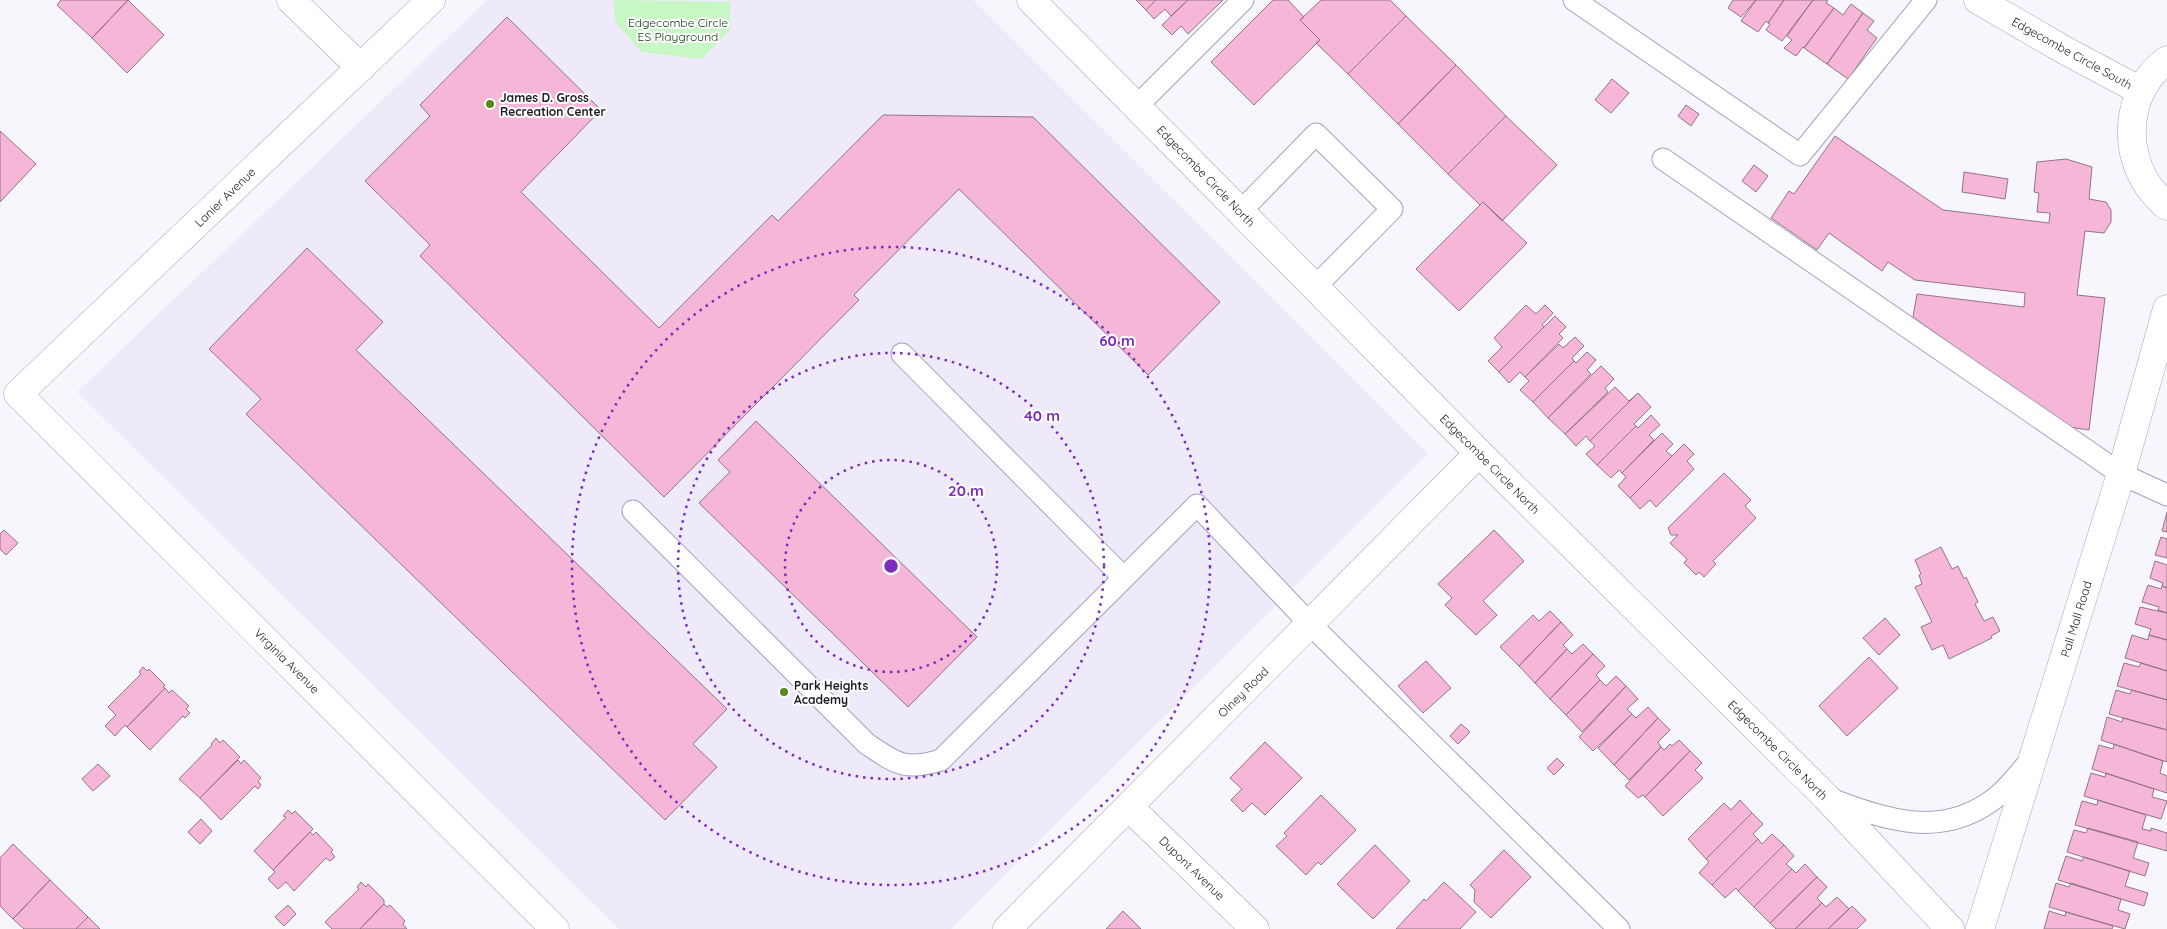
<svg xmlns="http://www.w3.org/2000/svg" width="2167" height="929" font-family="Quicksand,sans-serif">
<rect width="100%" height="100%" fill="#f8f6fd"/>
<path fill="#eeeafa" d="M 487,0 L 973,0 L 1428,454 L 951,929 L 619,929 L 77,392 Z"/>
<path fill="#c8f7c6" d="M 614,0 L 730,2 L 730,30 L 702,59 L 641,52 L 615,21 Z"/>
<path fill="#f5b6d8" stroke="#937585" d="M 61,0 L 128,0 L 92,38 L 57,5 Z
M 128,0 L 164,35 L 127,73 L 92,38 Z
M 1136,0 L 1156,0 L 1146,10 Z
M 1156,0 L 1188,0 L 1171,16 L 1165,9 L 1154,19 L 1146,10 Z
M 1188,0 L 1223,0 L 1188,34 L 1181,26 L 1172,35 L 1162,25 Z
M 1273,0 L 1288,0 L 1304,17 L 1300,20 L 1320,40 L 1254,105 L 1211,62 Z
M 1321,0 L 1390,0 L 1406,16 L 1348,74 L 1316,43 L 1320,40 L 1300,20 Z
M 1733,0 L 1756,0 L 1741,17 L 1728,8 Z
M 1756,0 L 1784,0 L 1768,23 L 1766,21 L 1758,32 L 1741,21 Z
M 1784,0 L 1813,0 L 1782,41 L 1766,30 L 1770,24 L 1768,23 Z
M 1813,0 L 1828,0 L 1826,3 L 1834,8 L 1804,48 L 1803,47 L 1796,56 L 1784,48 L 1792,40 L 1787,36 Z
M 1851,4 L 1863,13 L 1827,64 L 1804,48 L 1834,8 L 1843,15 Z
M 1863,13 L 1874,21 L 1867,30 L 1877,38 L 1848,79 L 1827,64 Z
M 1406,16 L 1456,65 L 1398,124 L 1348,74 Z
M 507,17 L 601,110 L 521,192 L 659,328 L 772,215 L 778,221 L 883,115 L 1033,117 L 1220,302 L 1148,375 L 959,189 L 854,295 L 859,300 L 664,497 L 420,256 L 430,245 L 365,181 L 430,116 L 420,105 Z
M 1456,65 L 1506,116 L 1448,174 L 1398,124 Z
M 1612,79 L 1629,93 L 1611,113 L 1595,100 Z
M 1686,105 L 1699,114 L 1691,126 L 1678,116 Z
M 1506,116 L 1557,165 L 1502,221 L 1483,202 L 1480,205 L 1448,174 Z
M 0,131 L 36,164 L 0,202 Z
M 1835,136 L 1943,210 L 2049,223 L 2050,213 L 2037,212 L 2039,193 L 2034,192 L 2037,162 L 2066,159 L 2092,167 L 2089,199 L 2106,202 L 2111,210 L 2111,222 L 2104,233 L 2085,231 L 2077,295 L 2105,298 L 2089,430 L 2069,427 L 1913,317 L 1917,294 L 2024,307 L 2025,293 L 1915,280 L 1888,262 L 1882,271 L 1829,233 L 1817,250 L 1771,218 L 1789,191 L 1794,194 Z
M 1754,165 L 1768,176 L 1756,192 L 1742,181 Z
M 1964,172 L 2008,179 L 2005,199 L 1962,192 Z
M 1483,202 L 1527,243 L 1459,311 L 1416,269 Z
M 307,248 L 383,322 L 356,350 L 727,709 L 693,744 L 717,767 L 665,820 L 246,414 L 261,399 L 209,349 Z
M 1526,305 L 1536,314 L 1545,305 L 1553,313 L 1542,325 L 1544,327 L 1499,372 L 1488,361 L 1502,347 L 1494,338 Z
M 1555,316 L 1566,327 L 1559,334 L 1563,338 L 1525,377 L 1520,372 L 1509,383 L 1499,372 Z
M 1575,337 L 1584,346 L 1572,358 L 1574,361 L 1533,402 L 1520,390 L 1529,381 L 1525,377 L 1559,344 L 1563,348 Z
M 1587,352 L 1596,360 L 1587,370 L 1591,374 L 1548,418 L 1533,402 L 1574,361 L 1576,363 Z
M 1601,366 L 1614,379 L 1605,388 L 1608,392 L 1565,434 L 1548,418 Z
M 1615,387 L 1629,401 L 1638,393 L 1590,441 L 1586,436 L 1576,446 L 1565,434 Z
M 1638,393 L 1651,407 L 1634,424 L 1636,426 L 1597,465 L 1586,454 L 1595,446 L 1590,441 Z
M 1651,415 L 1660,425 L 1649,435 L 1654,440 L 1622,473 L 1619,470 L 1611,478 L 1597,465 L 1636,426 L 1638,428 Z
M 756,421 L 977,637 L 908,707 L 699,503 L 730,472 L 718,460 Z
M 1662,433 L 1673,444 L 1666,451 L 1672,456 L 1630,498 L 1618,486 L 1626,477 L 1622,473 Z
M 1684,444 L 1694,454 L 1687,461 L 1694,469 L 1656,507 L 1650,500 L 1640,509 L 1630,498 Z
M 1724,473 L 1751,500 L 1745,506 L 1756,518 L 1713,561 L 1716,564 L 1704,577 L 1699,572 L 1696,575 L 1684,563 L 1687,559 L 1670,543 L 1678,535 L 1671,535 L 1668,528 Z
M 2167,512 L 2167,532 L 2162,531 Z
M 4,530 L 18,543 L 6,555 L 0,549 L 0,534 Z
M 1494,530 L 1524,561 L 1483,601 L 1497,615 L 1476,635 L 1445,605 L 1452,598 L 1438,584 Z
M 2161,537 L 2167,539 L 2167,558 L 2155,555 Z
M 1941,547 L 1952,569 L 1958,566 L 1964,579 L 1966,577 L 1978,602 L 1975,604 L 1984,621 L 1993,617 L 2000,631 L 1991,636 L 1992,638 L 1949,659 L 1943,645 L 1932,650 L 1921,627 L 1932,622 L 1915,587 L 1922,584 L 1919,575 L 1921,574 L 1915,560 Z
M 2155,561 L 2167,565 L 2167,588 L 2162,586 L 2163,583 L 2150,578 Z
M 2148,585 L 2161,589 L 2162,586 L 2167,588 L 2167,613 L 2158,610 L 2159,607 L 2142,602 Z
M 2140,607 L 2167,613 L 2167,640 L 2149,635 L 2151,629 L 2135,624 Z
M 1550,611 L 1561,622 L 1519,666 L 1500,647 L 1533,615 L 1539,621 Z
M 1885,618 L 1900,635 L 1879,655 L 1863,638 Z
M 1561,622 L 1573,635 L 1563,645 L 1567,649 L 1535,683 L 1519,666 Z
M 2132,635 L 2148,640 L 2149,635 L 2167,640 L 2167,671 L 2125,658 Z
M 1583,644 L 1593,654 L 1550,699 L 1535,683 L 1567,649 L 1572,654 Z
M 1593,654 L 1605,666 L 1596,675 L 1600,680 L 1566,715 L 1550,699 Z
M 1869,657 L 1898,688 L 1847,736 L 1819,706 Z
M 1426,661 L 1451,688 L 1423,713 L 1398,686 Z
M 2124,663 L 2139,667 L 2141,663 L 2167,671 L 2167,700 L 2117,686 Z
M 143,667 L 147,671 L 149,669 L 165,685 L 163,687 L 165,688 L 127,727 L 125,725 L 115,736 L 105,726 L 116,715 L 108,707 L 141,674 L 139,672 Z
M 1616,676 L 1626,686 L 1582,732 L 1566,715 L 1600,680 L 1606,686 Z
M 1626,686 L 1638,699 L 1627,709 L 1632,714 L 1593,751 L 1579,737 Z
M 165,688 L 169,693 L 172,690 L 189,706 L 186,709 L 190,713 L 185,718 L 183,716 L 150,750 L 127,727 Z
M 2116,690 L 2130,694 L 2132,690 L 2167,700 L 2167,730 L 2109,714 Z
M 1648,707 L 1658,718 L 1614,765 L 1598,748 L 1632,714 L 1636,718 Z
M 2107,717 L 2122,722 L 2123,718 L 2167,730 L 2167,762 L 2101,740 Z
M 1658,718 L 1670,730 L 1658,742 L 1661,747 L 1629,780 L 1614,765 Z
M 1461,724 L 1470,732 L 1458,744 L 1450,736 Z
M 216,738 L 220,743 L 223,740 L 240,757 L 200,798 L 179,779 L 212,745 L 211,744 Z
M 1679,740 L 1690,751 L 1645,797 L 1643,795 L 1638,798 L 1625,786 L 1661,747 L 1664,750 L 1670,744 L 1672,746 Z
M 1265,742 L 1302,778 L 1265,815 L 1252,803 L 1243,812 L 1231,800 L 1242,789 L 1230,778 Z
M 2114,744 L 2163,761 L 2160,773 L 2167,776 L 2167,793 L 2092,769 L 2099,745 L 2113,749 Z
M 1690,751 L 1702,763 L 1695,770 L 1703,778 L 1663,816 L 1645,797 Z
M 1557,758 L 1564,765 L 1554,775 L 1547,768 Z
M 238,760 L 241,764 L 244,760 L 261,778 L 258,781 L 261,785 L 258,789 L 255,786 L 221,820 L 200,798 Z
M 98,764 L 110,776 L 93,791 L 82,779 Z
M 2091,773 L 2105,777 L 2106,773 L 2154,789 L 2152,797 L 2167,801 L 2161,819 L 2084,796 Z
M 1321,795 L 1356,830 L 1321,865 L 1318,862 L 1306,875 L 1276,846 L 1287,836 L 1284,833 Z
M 1740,800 L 1752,813 L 1706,859 L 1688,839 L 1724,803 L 1731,810 Z
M 2098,800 L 2146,815 L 2142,829 L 2151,831 L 2151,828 L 2167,833 L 2167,851 L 2075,825 L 2082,801 L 2097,805 Z
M 288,810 L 292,814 L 295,811 L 313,829 L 273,870 L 254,851 L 286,817 L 283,816 Z
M 1752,813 L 1763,824 L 1753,834 L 1758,839 L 1712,885 L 1699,873 L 1709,862 L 1706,859 Z
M 201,819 L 212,831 L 200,844 L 188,832 Z
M 2088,828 L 2138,842 L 2133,858 L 2149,863 L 2145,876 L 2067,852 L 2074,830 L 2086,833 Z
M 310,832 L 313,835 L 316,832 L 333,850 L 331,852 L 335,857 L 330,861 L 326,858 L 294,891 L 286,882 L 278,889 L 268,879 L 275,872 L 273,870 Z
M 1772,834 L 1784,845 L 1738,891 L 1736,888 L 1725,898 L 1712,885 L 1758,839 L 1762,844 Z
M 13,844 L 50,880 L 13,919 L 0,906 L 0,858 Z
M 1375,845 L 1410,881 L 1373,919 L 1337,884 Z
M 1784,845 L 1794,856 L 1786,864 L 1792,869 L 1754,907 L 1738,891 Z
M 1504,850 L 1531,877 L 1491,918 L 1474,902 L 1475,890 L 1470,885 Z
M 2066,856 L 2082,861 L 2084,857 L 2130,871 L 2125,886 L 2148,893 L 2144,906 L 2058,880 Z
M 1805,864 L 1817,877 L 1770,923 L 1754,907 L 1792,869 L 1796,873 Z
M 1817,877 L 1827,887 L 1817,898 L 1822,903 L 1795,929 L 1776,929 L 1770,923 Z
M 50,880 L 88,917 L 76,929 L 24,929 L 13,919 Z
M 361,882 L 366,887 L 368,884 L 384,900 L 384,904 L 360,929 L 332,929 L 325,922 L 359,889 L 357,887 Z
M 1444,882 L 1476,912 L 1460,929 L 1396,929 L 1424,899 L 1426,901 Z
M 2056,883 L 2069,887 L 2071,883 L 2121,899 L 2118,910 L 2130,914 L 2125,929 L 2049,907 Z
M 1837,897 L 1849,909 L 1828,929 L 1795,929 L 1822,903 L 1826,907 Z
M 384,904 L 387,907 L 390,905 L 405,921 L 403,924 L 407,929 L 360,929 Z
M 288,905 L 296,914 L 284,926 L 275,917 Z
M 1852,906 L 1866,920 L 1857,929 L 1828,929 Z
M 1123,911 L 1141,929 L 1106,929 Z
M 2049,911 L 2065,916 L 2066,912 L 2113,926 L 2112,929 L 2044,929 Z
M 88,917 L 100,929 L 76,929 Z"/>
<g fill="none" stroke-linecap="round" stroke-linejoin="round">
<defs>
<path id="service" d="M 1574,0 L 1800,155 L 1926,0
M 1137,106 L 1243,0
M 1663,159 L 2121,474 L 2167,495
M 1241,211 L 1316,134 L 1392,209 L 1315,287
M 902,354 L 1124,578
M 633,511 L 867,744 C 897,764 905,771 941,760 L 1197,505 L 1310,624 L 1619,929
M 1828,798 C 1887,820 1944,841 1999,795 C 2010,786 2020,772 2030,761"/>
<path id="minor" d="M 291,0 L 361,68
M 431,0 L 18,394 L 555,929
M 1031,0 L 1479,453 L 1826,797 L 1950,929
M 1978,0 L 2066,51 L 2141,91
M 2167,60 C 2125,90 2121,154 2153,192 C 2158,197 2161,202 2167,206
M 1129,807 L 1255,929
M 1007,929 L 1479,453
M 1980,929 L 2121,474 L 2167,309"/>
</defs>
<use href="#service" stroke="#a8a0bf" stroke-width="23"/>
<use href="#minor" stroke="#a8a0bf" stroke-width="29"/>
<use href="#service" stroke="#fff" stroke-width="21"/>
<use href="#minor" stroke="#fff" stroke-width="28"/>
</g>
<g fill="none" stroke="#7b2cbf" stroke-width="2.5" stroke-dasharray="2.5 5">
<circle cx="891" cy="566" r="106"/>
<circle cx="891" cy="566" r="213"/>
<circle cx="891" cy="566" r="319"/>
</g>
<g fill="#59881b" stroke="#fff" stroke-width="2">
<circle cx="490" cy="104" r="5"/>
<circle cx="784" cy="692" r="5"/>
</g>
<g text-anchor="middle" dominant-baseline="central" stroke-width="4" stroke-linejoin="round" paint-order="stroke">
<g font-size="12" fill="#063a0b" stroke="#fff">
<text x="678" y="22">Edgecombe Circle<tspan x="678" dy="14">ES Playground</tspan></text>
</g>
<g font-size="12" fill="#1d1a25" stroke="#fff">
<text transform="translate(2072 53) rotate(29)">Edgecombe Circle South</text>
<text transform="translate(1206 176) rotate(46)">Edgecombe Circle North</text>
<text transform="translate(225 197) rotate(-44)">Lanier Avenue</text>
<text transform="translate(1490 464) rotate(45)">Edgecombe Circle North</text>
<text transform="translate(2076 619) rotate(-73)">Pall Mall Road</text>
<text transform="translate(287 661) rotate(45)">Virginia Avenue</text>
<text transform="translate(1243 692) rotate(-45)">Olney Road</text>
<text transform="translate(1778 750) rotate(45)">Edgecombe Circle North</text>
<text transform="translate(1192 868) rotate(44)">Dupont Avenue</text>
</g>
<g font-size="12" font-weight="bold" fill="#1d1a25" stroke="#fff" text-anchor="start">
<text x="500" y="97">James D. Gross<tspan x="500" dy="14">Recreation Center</tspan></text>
<text x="794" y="685">Park Heights<tspan x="794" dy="14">Academy</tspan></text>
</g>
</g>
<circle cx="891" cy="566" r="8" fill="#7b2cbf" stroke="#fff" stroke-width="2.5"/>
<g font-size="15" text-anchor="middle" font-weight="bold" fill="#7b2cbf" stroke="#fff" stroke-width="4" stroke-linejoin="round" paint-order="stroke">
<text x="1117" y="346">60 m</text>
<text x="1042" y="421">40 m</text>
<text x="966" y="496">20 m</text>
</g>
</svg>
